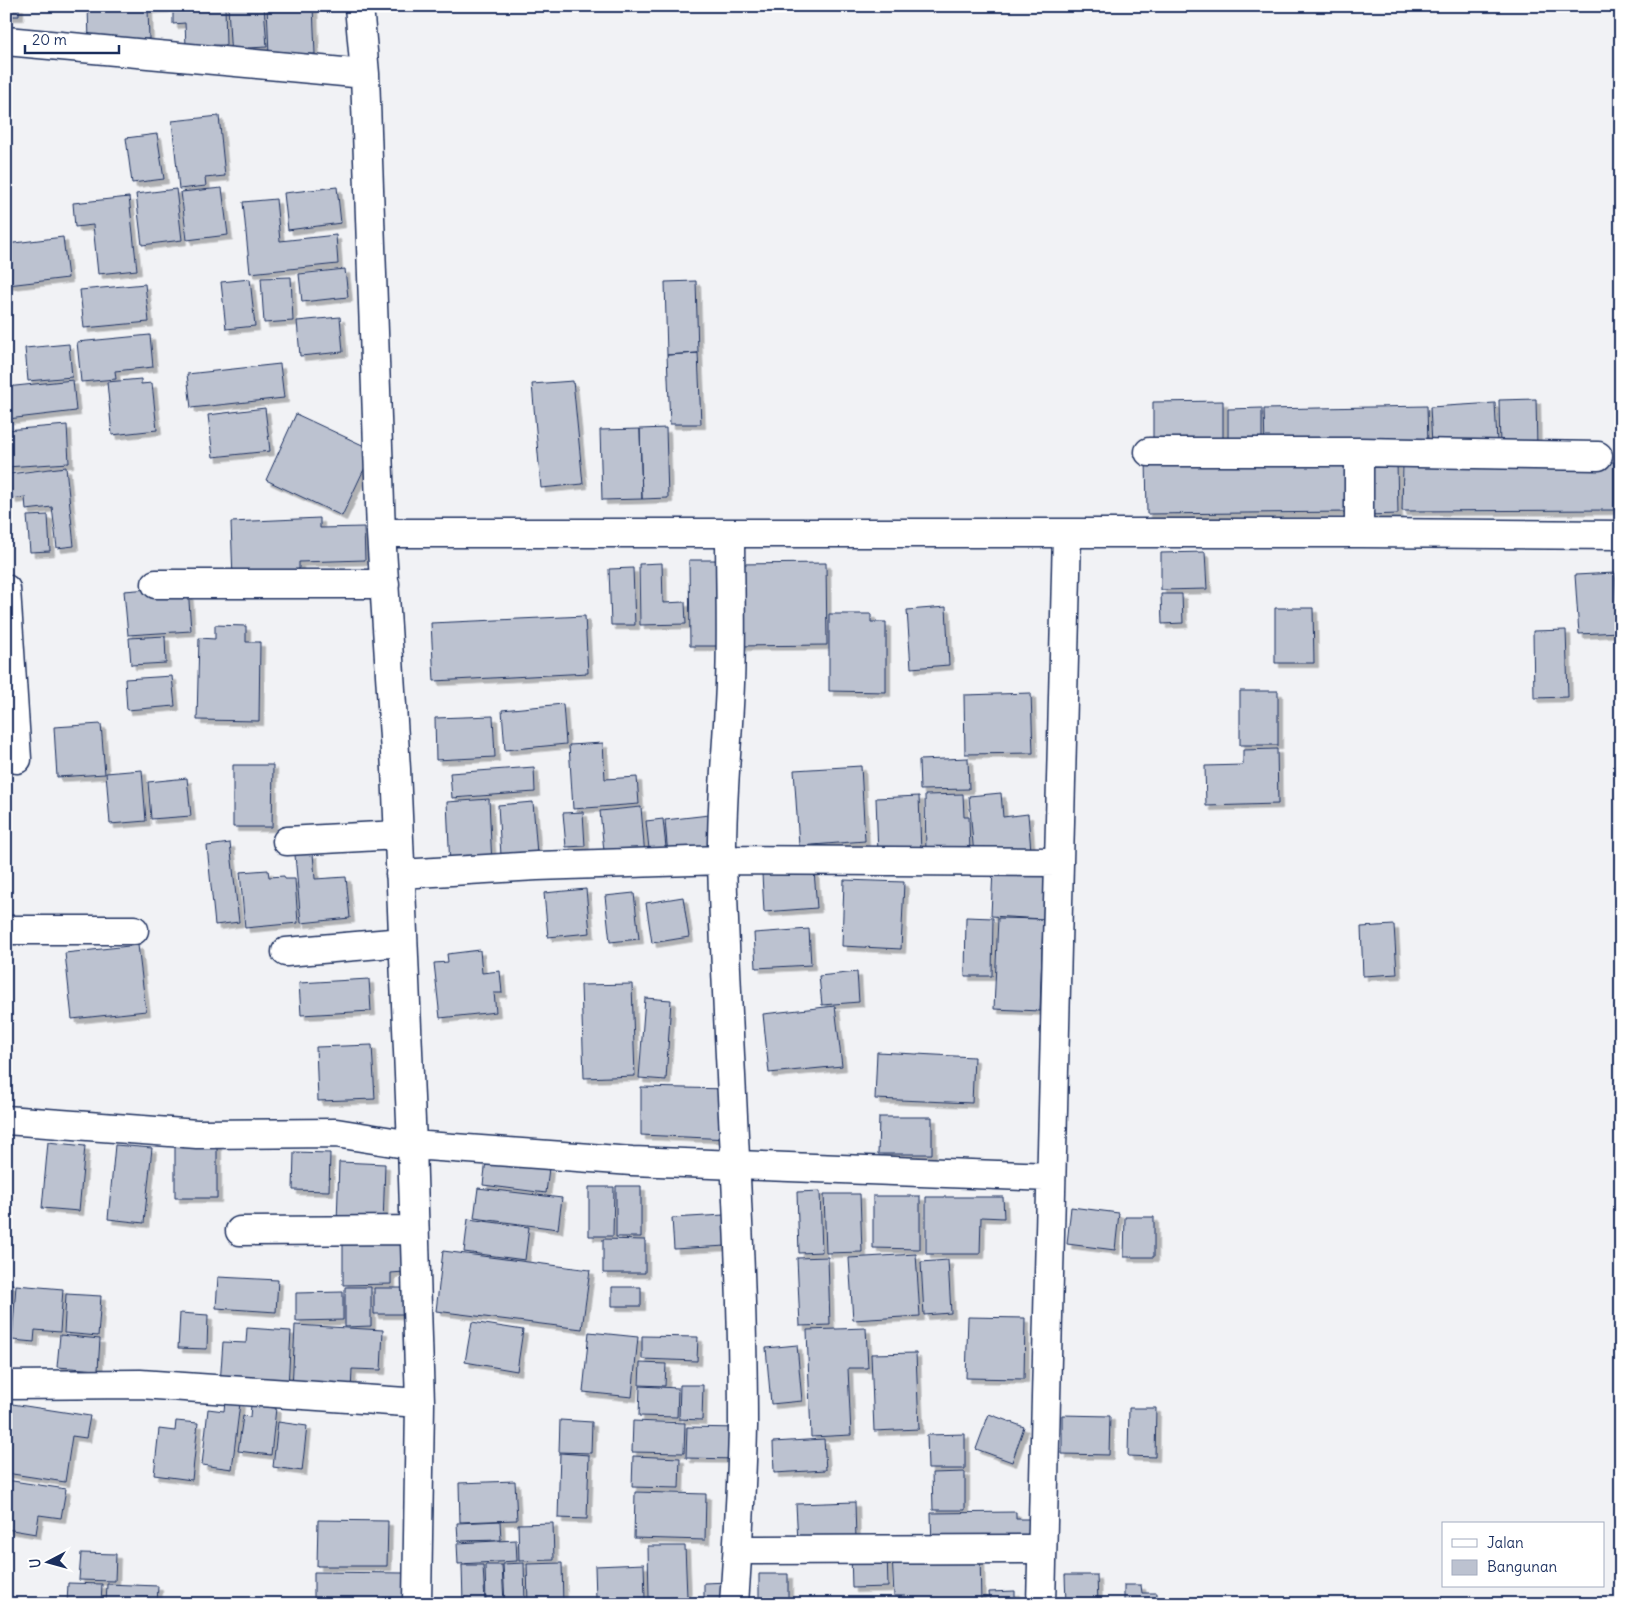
<svg xmlns="http://www.w3.org/2000/svg" width="1627" height="1610" font-family="Delius,sans-serif">
<defs>
<filter id="shadow"><feDropShadow dx="4.5" dy="4.5" stdDeviation="0" flood-color="#0004"/></filter>
</defs>
<rect width="100%" height="100%" fill="#f1f2f5"/>
<filter id="ink" filterUnits="userSpaceOnUse"><feTurbulence type="fractalNoise" baseFrequency=".02" numOctaves="2"/><feDisplacementMap in="SourceGraphic" scale="10" xChannelSelector="R" yChannelSelector="G"/><feConvolveMatrix kernelMatrix="1 2 1 2 8 2 1 2 1" color-interpolation-filters="sRGB"/></filter>
<g filter="url(#ink)">
<path fill="#bcc2d0" stroke="#1b2f5e" filter="url(#shadow)" d="M 6,6 L 19,6 L 19,16 L 6,16 Z
M 88,6 L 165,6 L 165,8 L 148,9 L 149,39 L 89,42 Z
M 185,6 L 225,6 L 226,45 L 186,46 L 185,23 L 173,24 L 173,8 L 185,8 Z
M 228,6 L 264,6 L 267,47 L 248,48 L 249,58 L 231,59 Z
M 267,6 L 313,6 L 315,54 L 269,55 Z
M 219,116 L 225,176 L 205,178 L 206,186 L 179,189 L 172,121 Z
M 157,134 L 164,179 L 132,183 L 126,138 Z
M 337,187 L 341,223 L 288,230 L 284,193 Z
M 222,188 L 228,235 L 187,240 L 181,192 Z
M 176,189 L 182,240 L 142,245 L 136,194 Z
M 129,197 L 137,270 L 98,274 L 93,225 L 75,227 L 73,203 Z
M 276,199 L 280,241 L 336,235 L 338,264 L 250,273 L 243,202 Z
M 63,237 L 68,278 L 8,285 L 6,244 Z
M 345,269 L 348,297 L 302,302 L 299,274 Z
M 291,277 L 293,321 L 264,323 L 261,278 Z
M 250,279 L 255,326 L 226,329 L 221,282 Z
M 696,281 L 698,353 L 667,355 L 665,282 Z
M 145,284 L 149,322 L 84,328 L 80,290 Z
M 340,317 L 343,352 L 300,356 L 297,321 Z
M 150,335 L 153,367 L 115,371 L 116,379 L 81,382 L 77,342 Z
M 69,344 L 72,377 L 28,381 L 25,348 Z
M 698,353 L 701,424 L 670,424 L 667,355 Z
M 280,364 L 284,398 L 191,408 L 187,374 Z
M 141,379 L 141,384 L 152,383 L 157,430 L 112,435 L 107,382 Z
M 73,380 L 76,411 L 8,419 L 6,387 Z
M 573,381 L 583,484 L 541,488 L 532,384 Z
M 1536,399 L 1537,447 L 1500,448 L 1499,400 Z
M 1223,401 L 1223,444 L 1153,445 L 1153,402 Z
M 1495,403 L 1497,442 L 1432,445 L 1430,407 Z
M 1427,406 L 1428,445 L 1265,449 L 1264,409 Z
M 265,408 L 270,451 L 213,457 L 208,415 Z
M 1262,408 L 1262,448 L 1228,448 L 1228,409 Z
M 296,414 L 373,450 L 342,516 L 266,480 Z
M 67,425 L 69,463 L 6,467 L 6,430 Z
M 666,428 L 668,498 L 642,499 L 640,429 Z
M 640,429 L 642,499 L 602,500 L 600,430 Z
M 1348,457 L 1348,512 L 1147,514 L 1146,458 Z
M 1397,461 L 1398,514 L 1368,515 L 1367,462 Z
M 1403,462 L 1614,462 L 1614,510 L 1402,511 Z
M 66,467 L 74,546 L 57,548 L 52,507 L 26,510 L 25,497 L 12,499 L 9,474 Z
M 48,515 L 50,551 L 30,552 L 27,516 Z
M 320,518 L 320,528 L 364,527 L 365,560 L 299,562 L 299,578 L 233,580 L 231,522 Z
M 1205,552 L 1207,589 L 1161,590 L 1161,553 Z
M 689,560 L 726,560 L 726,646 L 690,646 Z
M 662,563 L 663,603 L 685,602 L 686,624 L 640,625 L 639,564 Z
M 826,563 L 827,645 L 738,646 L 738,564 Z
M 633,568 L 635,625 L 611,625 L 609,569 Z
M 1615,573 L 1619,632 L 1579,634 L 1575,575 Z
M 188,586 L 191,631 L 128,635 L 124,591 Z
M 1161,594 L 1182,594 L 1183,623 L 1162,624 Z
M 946,607 L 949,665 L 911,668 L 907,610 Z
M 1275,608 L 1313,608 L 1314,663 L 1275,663 Z
M 829,614 L 871,614 L 871,622 L 886,622 L 886,692 L 829,691 Z
M 585,616 L 588,673 L 434,681 L 431,623 Z
M 215,625 L 246,626 L 246,642 L 260,642 L 259,721 L 197,720 L 199,638 L 215,639 Z
M 1566,630 L 1568,697 L 1534,698 L 1533,631 Z
M 165,636 L 166,663 L 131,665 L 129,638 Z
M 172,676 L 175,706 L 127,710 L 125,679 Z
M 1240,691 L 1278,691 L 1278,745 L 1240,745 Z
M 1031,693 L 1033,753 L 965,754 L 964,695 Z
M 563,704 L 566,744 L 505,750 L 502,710 Z
M 493,716 L 495,757 L 436,760 L 435,718 Z
M 101,724 L 105,774 L 57,777 L 54,727 Z
M 603,743 L 605,779 L 637,777 L 639,804 L 573,809 L 569,745 Z
M 1277,749 L 1278,804 L 1206,806 L 1205,766 L 1243,765 L 1243,750 Z
M 968,758 L 969,789 L 920,790 L 919,760 Z
M 233,765 L 273,765 L 272,827 L 233,827 Z
M 861,766 L 865,841 L 799,846 L 794,770 Z
M 534,767 L 535,792 L 452,798 L 450,773 Z
M 142,770 L 146,821 L 110,824 L 106,773 Z
M 187,778 L 191,816 L 151,819 L 148,782 Z
M 1001,793 L 1003,817 L 1028,814 L 1031,851 L 974,856 L 969,796 Z
M 963,794 L 964,817 L 969,817 L 970,854 L 926,856 L 925,795 Z
M 919,796 L 921,853 L 878,855 L 876,798 Z
M 489,799 L 492,866 L 450,868 L 447,802 Z
M 533,802 L 537,854 L 501,856 L 498,805 Z
M 641,807 L 645,857 L 605,861 L 600,811 Z
M 583,812 L 585,846 L 566,847 L 563,813 Z
M 709,815 L 713,852 L 668,856 L 665,820 Z
M 663,819 L 667,857 L 650,858 L 646,821 Z
M 230,843 L 239,922 L 215,925 L 207,846 Z
M 313,853 L 315,879 L 346,877 L 350,918 L 301,923 L 295,855 Z
M 993,868 L 1045,870 L 1043,919 L 991,916 Z
M 268,870 L 269,877 L 284,876 L 285,879 L 295,879 L 298,923 L 245,928 L 240,872 Z
M 814,871 L 817,908 L 764,912 L 762,874 Z
M 844,880 L 904,882 L 901,949 L 842,946 Z
M 586,889 L 590,933 L 548,937 L 544,893 Z
M 634,893 L 639,939 L 610,942 L 605,896 Z
M 683,897 L 689,937 L 652,943 L 646,903 Z
M 966,917 L 993,918 L 992,976 L 965,976 Z
M 998,918 L 1043,919 L 1040,1011 L 994,1009 Z
M 1394,925 L 1397,974 L 1363,976 L 1361,927 Z
M 809,929 L 811,965 L 756,968 L 754,933 Z
M 138,945 L 146,1011 L 72,1019 L 65,953 Z
M 480,950 L 482,973 L 500,971 L 502,993 L 494,993 L 496,1012 L 440,1018 L 434,963 L 448,962 L 447,954 Z
M 857,972 L 859,1002 L 822,1005 L 819,976 Z
M 369,979 L 371,1011 L 301,1015 L 299,983 Z
M 632,984 L 635,1076 L 584,1078 L 581,985 Z
M 645,998 L 671,1000 L 666,1080 L 639,1078 Z
M 835,1006 L 842,1066 L 769,1073 L 763,1014 Z
M 372,1045 L 375,1099 L 318,1101 L 316,1047 Z
M 877,1052 L 974,1057 L 972,1103 L 875,1099 Z
M 641,1087 L 729,1089 L 730,1139 L 641,1135 Z
M 879,1117 L 932,1117 L 932,1154 L 878,1154 Z
M 48,1142 L 85,1146 L 79,1211 L 42,1208 Z
M 175,1142 L 217,1142 L 217,1198 L 175,1198 Z
M 115,1145 L 152,1148 L 144,1223 L 108,1219 Z
M 294,1152 L 330,1153 L 329,1191 L 293,1190 Z
M 486,1160 L 549,1168 L 546,1193 L 483,1185 Z
M 339,1162 L 385,1164 L 383,1225 L 337,1223 Z
M 616,1186 L 641,1186 L 641,1237 L 616,1237 Z
M 589,1187 L 614,1187 L 613,1236 L 589,1236 Z
M 478,1188 L 562,1198 L 558,1229 L 474,1218 Z
M 820,1191 L 822,1252 L 799,1253 L 797,1192 Z
M 824,1194 L 860,1194 L 862,1252 L 826,1253 Z
M 873,1196 L 920,1196 L 920,1249 L 873,1248 Z
M 926,1197 L 1003,1197 L 1004,1218 L 981,1217 L 980,1254 L 926,1254 Z
M 1071,1207 L 1119,1213 L 1115,1250 L 1067,1244 Z
M 724,1215 L 726,1246 L 674,1249 L 672,1218 Z
M 1125,1217 L 1154,1217 L 1154,1257 L 1124,1257 Z
M 468,1219 L 529,1227 L 525,1260 L 464,1252 Z
M 391,1237 L 391,1244 L 403,1244 L 404,1272 L 391,1273 L 391,1284 L 343,1285 L 343,1238 Z
M 603,1239 L 645,1240 L 645,1273 L 603,1273 Z
M 443,1251 L 590,1270 L 582,1329 L 436,1311 Z
M 916,1254 L 920,1316 L 853,1320 L 849,1258 Z
M 828,1257 L 830,1325 L 800,1326 L 797,1258 Z
M 948,1260 L 951,1313 L 924,1315 L 921,1262 Z
M 218,1277 L 278,1280 L 276,1312 L 216,1308 Z
M 6,1284 L 13,1284 L 11,1316 L 6,1316 Z
M 16,1285 L 63,1289 L 60,1332 L 35,1330 L 34,1342 L 12,1340 Z
M 345,1287 L 371,1287 L 371,1326 L 345,1327 Z
M 612,1287 L 641,1287 L 641,1306 L 612,1306 Z
M 374,1288 L 407,1288 L 407,1314 L 374,1314 Z
M 343,1292 L 343,1320 L 296,1321 L 296,1293 Z
M 66,1294 L 101,1296 L 98,1336 L 64,1333 Z
M 180,1313 L 208,1315 L 207,1349 L 178,1348 Z
M 968,1317 L 1025,1318 L 1024,1379 L 966,1378 Z
M 472,1322 L 523,1330 L 517,1371 L 465,1362 Z
M 295,1325 L 383,1330 L 381,1370 L 352,1369 L 351,1393 L 292,1390 Z
M 247,1328 L 291,1331 L 288,1388 L 220,1384 L 223,1342 L 246,1343 Z
M 866,1328 L 868,1368 L 848,1368 L 851,1435 L 811,1437 L 807,1330 Z
M 589,1332 L 638,1337 L 632,1397 L 583,1392 Z
M 60,1335 L 100,1339 L 98,1370 L 57,1367 Z
M 642,1336 L 698,1337 L 697,1361 L 642,1359 Z
M 797,1345 L 802,1401 L 771,1404 L 766,1348 Z
M 916,1353 L 919,1429 L 874,1431 L 871,1354 Z
M 640,1363 L 666,1364 L 665,1386 L 639,1385 Z
M 680,1385 L 703,1385 L 702,1420 L 679,1419 Z
M 640,1386 L 678,1388 L 677,1417 L 639,1416 Z
M 225,1401 L 240,1403 L 232,1469 L 202,1465 L 208,1409 L 224,1411 Z
M 6,1403 L 90,1416 L 86,1438 L 72,1436 L 65,1482 L 6,1473 Z
M 251,1405 L 276,1408 L 271,1455 L 238,1451 L 243,1416 L 250,1417 Z
M 1129,1408 L 1156,1408 L 1155,1457 L 1128,1456 Z
M 989,1414 L 1024,1427 L 1012,1462 L 976,1449 Z
M 1062,1415 L 1110,1416 L 1109,1455 L 1062,1454 Z
M 560,1420 L 592,1422 L 591,1453 L 559,1452 Z
M 176,1421 L 198,1423 L 192,1480 L 154,1475 L 159,1429 L 175,1431 Z
M 633,1421 L 685,1423 L 684,1453 L 632,1452 Z
M 278,1422 L 307,1426 L 302,1471 L 273,1467 Z
M 687,1427 L 738,1428 L 737,1459 L 686,1458 Z
M 965,1434 L 965,1469 L 928,1469 L 927,1435 Z
M 824,1439 L 826,1470 L 774,1473 L 773,1442 Z
M 560,1453 L 589,1455 L 587,1519 L 558,1518 Z
M 633,1456 L 680,1458 L 679,1488 L 632,1487 Z
M 965,1472 L 965,1510 L 933,1510 L 932,1473 Z
M 6,1480 L 66,1489 L 61,1518 L 39,1515 L 36,1534 L 6,1529 Z
M 515,1481 L 517,1520 L 460,1522 L 459,1483 Z
M 635,1492 L 706,1494 L 705,1540 L 634,1538 Z
M 855,1502 L 856,1540 L 798,1542 L 796,1504 Z
M 1016,1512 L 1016,1519 L 1031,1519 L 1031,1541 L 932,1548 L 931,1513 Z
M 318,1520 L 388,1521 L 387,1566 L 317,1566 Z
M 500,1521 L 501,1540 L 458,1541 L 457,1523 Z
M 553,1523 L 554,1560 L 519,1561 L 518,1524 Z
M 516,1540 L 517,1561 L 458,1564 L 457,1543 Z
M 648,1546 L 685,1546 L 687,1597 L 649,1598 Z
M 980,1551 L 981,1604 L 906,1604 L 906,1596 L 894,1596 L 892,1554 Z
M 887,1552 L 888,1587 L 852,1588 L 851,1553 Z
M 81,1553 L 116,1554 L 115,1581 L 79,1580 Z
M 524,1563 L 525,1604 L 505,1604 L 503,1564 Z
M 562,1563 L 563,1604 L 528,1604 L 527,1564 Z
M 644,1564 L 645,1599 L 596,1600 L 595,1566 Z
M 462,1565 L 483,1565 L 485,1604 L 463,1604 Z
M 485,1565 L 502,1565 L 504,1604 L 486,1604 Z
M 314,1572 L 404,1573 L 404,1598 L 383,1598 L 383,1604 L 314,1604 Z
M 759,1574 L 788,1574 L 788,1602 L 759,1603 Z
M 1065,1575 L 1097,1575 L 1098,1604 L 1066,1604 Z
M 729,1582 L 730,1604 L 688,1604 L 687,1600 L 704,1600 L 704,1583 Z
M 68,1583 L 102,1584 L 101,1604 L 67,1604 Z
M 107,1584 L 158,1586 L 157,1604 L 106,1604 Z
M 1124,1585 L 1141,1585 L 1142,1593 L 1157,1593 L 1157,1604 L 1124,1604 Z
M 1015,1591 L 1015,1604 L 990,1604 L 989,1592 Z
M 683,1600 L 683,1604 L 640,1604 L 640,1601 Z"/>
<g fill="none" stroke-linecap="round" stroke-linejoin="round">
<defs>
<path id="minor" d="M 359,6 L 365,74 L 381,533 L 396,769 L 412,1145 L 420,1403 L 417,1604
M 6,41 L 365,74
M 1149,452 L 1359,452 L 1598,456
M 381,533 L 1067,533 L 1041,1604
M 730,533 C 730,583 732,633 730,683 C 728,743 721,801 722,861 C 727,1049 743,1238 743,1426 C 742,1485 738,1545 734,1604
M 1067,533 L 1359,533 L 1621,535
M 1359,533 L 1359,452
M 156,584 L 385,584
M 6,589 L 17,759
M 287,841 L 398,835
M 400,874 L 537,866 L 722,860 L 1059,862
M 6,930 L 134,930
M 286,952 L 403,942
M 6,1120 L 197,1134 L 336,1133 L 412,1145 L 632,1161 L 1051,1177
M 240,1231 L 414,1230
M 6,1385 L 140,1384 L 420,1403
M 738,1550 L 1042,1549"/>
</defs>
<use href="#minor" stroke="#1b2f5e" stroke-width="31"/>
<use href="#minor" stroke="#fff" stroke-width="28"/>
</g>
</g>
<rect width="1627" height="1610" fill="none" stroke="#fff" stroke-width="25"/>
<rect x="12" y="12" width="1602" height="1585" fill="none" stroke="#1b2f5e" stroke-width="2" filter="url(#ink)"/>
<rect x="1442" y="1522" width="162" height="65" fill="#ffffff" stroke="#a4acbf"/>
<rect x="1452" y="1539" width="25" height="8" fill="#ffffff" stroke="#a4acbf"/>
<text x="1487" y="1548" font-size="15" fill="#1b2f5e">Jalan</text>
<rect x="1452" y="1560" width="25" height="15" fill="#bcc2d0" stroke="#a4acbf"/>
<text x="1487" y="1572" font-size="15" fill="#1b2f5e">Bangunan</text>
<g transform="translate(48 1562) rotate(264)" stroke="#ffffff" stroke-width="4" paint-order="stroke">
<path d="M0-4L9 19L0 12L-9 19Z" fill="#1b2f5e"/>
<text y="-8" font-size="14" font-weight="bold" text-anchor="middle" fill="#1b2f5e">U</text>
</g>
<path d="M25 45v8h94v-8" fill="none" stroke="#1b2f5e" stroke-width="2.5"/>
<text x="32" y="45" font-size="15" fill="#1b2f5e" stroke="#ffffff" stroke-width="4" paint-order="stroke">20 m</text>
</svg>
